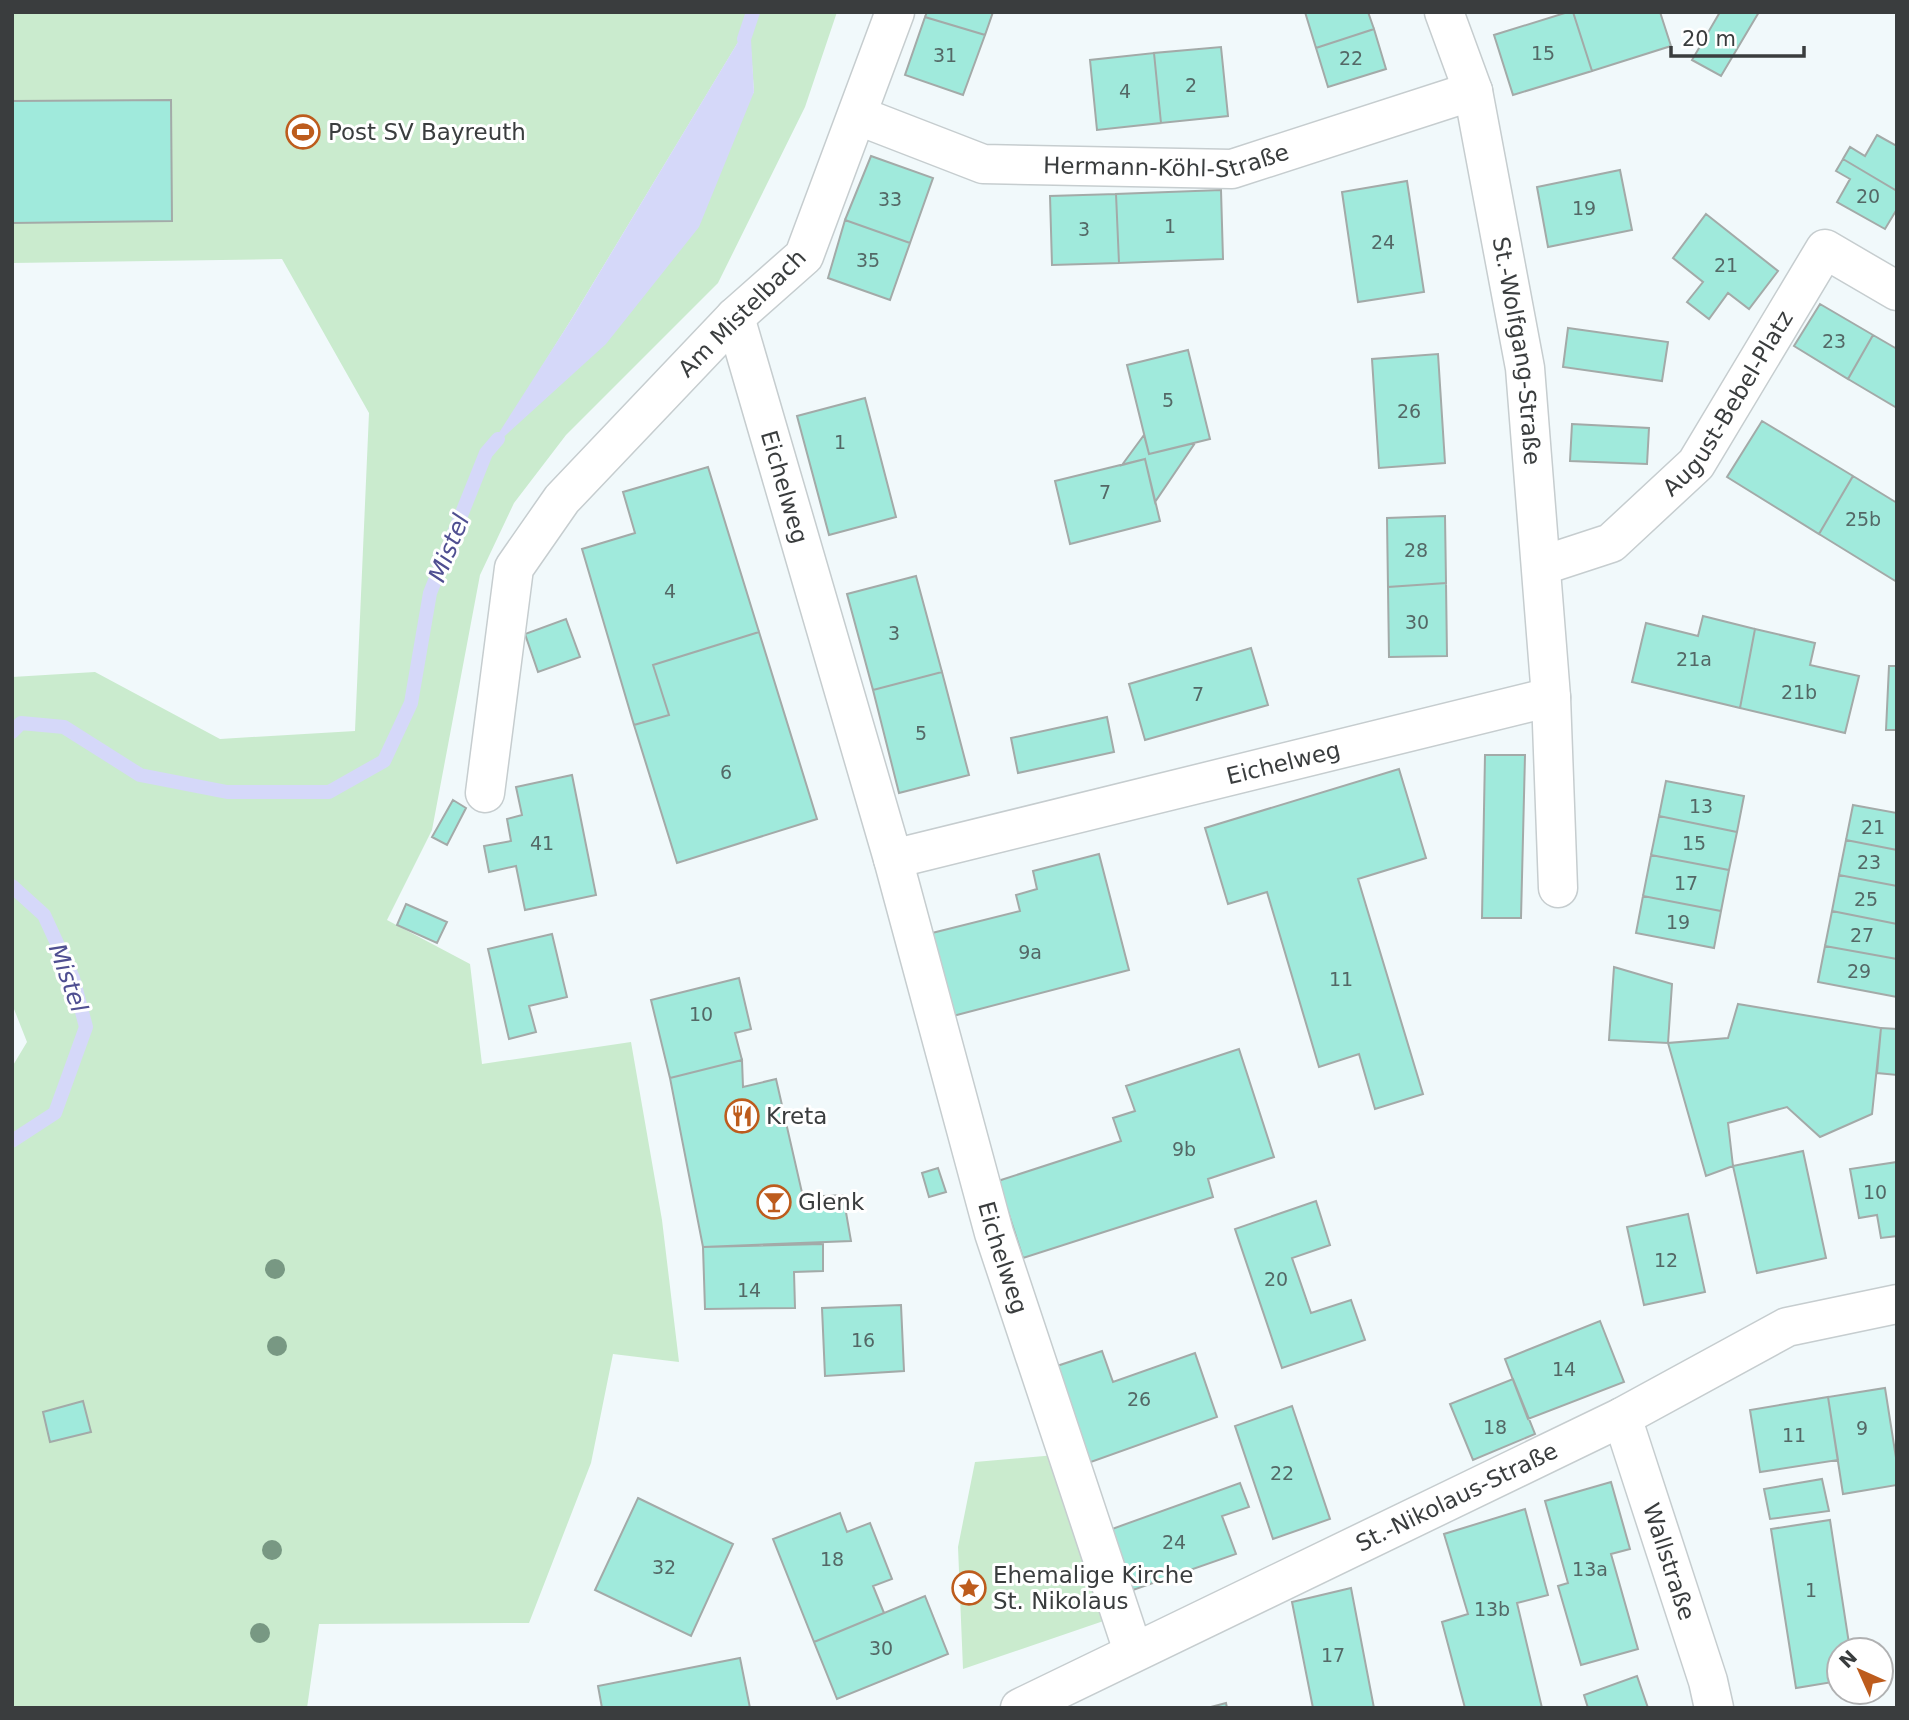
<svg xmlns="http://www.w3.org/2000/svg" width="1909" height="1720" font-family="'DejaVu Sans',sans-serif">
<rect width="100%" height="100%" fill="#f1f9fb"/>
<path fill="#caebce" fill-rule="evenodd" d="M 12,12 L 837,12 L 805,107 L 718,283 L 566,435 L 514,503 L 480,575 L 432,830 L 387,920 L 470,964 L 482,1064 L 631,1042 L 662,1220 L 679,1362 L 613,1354 L 591,1463 L 529,1623 L 319,1624 L 307,1708 L 12,1708 L 12,1067 L 27,1042 L 12,1004 L 12,677 L 95,672 L 220,739 L 355,731 L 369,413 L 282,259 L 12,263 ZM 749,24 L 754,92 L 489,451 L 571,320 Z
M 1067,1454 L 1121,1615 L 963,1669 L 958,1547 L 975,1462 Z"/>
<path fill="#d5d8f9" d="M 750,22 L 754,92 L 699,227 L 606,344 L 486,453 L 571,320 Z"/>
<g fill="none" stroke-linecap="round" stroke-linejoin="round">
<path stroke="#d5d8f9" stroke-width="14" d="M 744,39 L 753,12
M 12,732 L 21,723 L 64,727 L 140,775 L 227,792 L 329,792 L 384,761 L 411,703 L 430,593 L 486,453 L 498,439
M 12,886 L 44,915 L 73,978 L 86,1027 L 55,1113 L 12,1141"/>
</g>
<path fill="#a0eadc" stroke="#a3aaa8" stroke-width="2" d="M 927,12 L 993,12 L 985,35 L 925,17 Z
M 1305,12 L 1368,12 L 1374,29 L 1316,48 Z
M 1568,12 L 1573,12 L 1592,71 L 1513,95 L 1494,35 Z
M 1573,12 L 1660,12 L 1671,46 L 1592,71 Z
M 1720,12 L 1759,12 L 1721,76 L 1692,60 Z
M 925,17 L 985,35 L 963,95 L 905,75 Z
M 1374,29 L 1386,69 L 1328,87 L 1316,48 Z
M 1221,47 L 1228,116 L 1161,123 L 1154,53 Z
M 1154,53 L 1161,123 L 1097,130 L 1090,60 Z
M 171,100 L 172,221 L 12,223 L 12,101 Z
M 1877,135 L 1897,146 L 1897,191 L 1843,159 L 1850,147 L 1865,156 Z
M 871,156 L 933,178 L 910,243 L 845,220 Z
M 1843,159 L 1897,191 L 1897,209 L 1885,229 L 1837,202 L 1850,179 L 1836,171 Z
M 1620,170 L 1632,230 L 1548,247 L 1537,187 Z
M 1407,181 L 1424,292 L 1358,302 L 1342,192 Z
M 1221,190 L 1223,259 L 1119,263 L 1116,194 Z
M 1116,194 L 1119,263 L 1052,265 L 1050,196 Z
M 1706,214 L 1778,271 L 1749,309 L 1728,293 L 1709,319 L 1687,302 L 1703,282 L 1673,258 Z
M 845,220 L 910,243 L 890,300 L 828,278 Z
M 1820,304 L 1873,335 L 1848,379 L 1794,346 Z
M 1568,328 L 1668,342 L 1662,381 L 1563,367 Z
M 1873,335 L 1897,349 L 1897,408 L 1848,379 Z
M 1188,350 L 1210,439 L 1149,454 L 1127,365 Z
M 1438,354 L 1445,463 L 1379,468 L 1372,359 Z
M 865,398 L 896,517 L 829,535 L 797,416 Z
M 1762,421 L 1853,476 L 1819,534 L 1727,477 Z
M 1572,424 L 1649,428 L 1647,464 L 1570,461 Z
M 1144,435 L 1149,454 L 1195,443 L 1155,502 L 1145,459 L 1122,465 Z
M 1145,459 L 1160,521 L 1070,544 L 1055,481 Z
M 708,467 L 759,632 L 653,665 L 669,715 L 634,725 L 582,549 L 635,533 L 623,492 Z
M 1853,476 L 1897,503 L 1897,582 L 1819,534 Z
M 1445,516 L 1446,583 L 1388,587 L 1387,518 Z
M 916,576 L 942,672 L 873,690 L 847,594 Z
M 1446,583 L 1447,656 L 1389,657 L 1388,587 Z
M 1703,616 L 1755,629 L 1740,708 L 1632,682 L 1646,623 L 1698,636 Z
M 566,619 L 580,657 L 538,672 L 525,634 Z
M 1755,629 L 1815,643 L 1810,665 L 1859,676 L 1845,733 L 1740,708 Z
M 759,632 L 817,819 L 677,863 L 634,725 L 669,715 L 653,665 Z
M 1251,648 L 1268,705 L 1145,740 L 1129,684 Z
M 1889,666 L 1897,666 L 1897,730 L 1886,730 Z
M 942,672 L 969,775 L 899,793 L 873,690 Z
M 1107,717 L 1114,752 L 1018,773 L 1011,738 Z
M 1485,755 L 1525,755 L 1521,918 L 1482,918 Z
M 1399,769 L 1426,858 L 1358,879 L 1423,1094 L 1375,1109 L 1359,1054 L 1319,1067 L 1267,892 L 1228,904 L 1205,828 Z
M 572,775 L 596,895 L 525,910 L 516,866 L 489,872 L 484,846 L 511,841 L 507,819 L 522,815 L 516,787 Z
M 1666,781 L 1744,796 L 1737,832 L 1659,816 Z
M 453,800 L 466,808 L 447,845 L 432,837 Z
M 1853,805 L 1897,813 L 1897,850 L 1846,840 Z
M 1659,816 L 1737,832 L 1729,870 L 1651,855 Z
M 1846,840 L 1897,850 L 1897,886 L 1839,875 Z
M 1099,854 L 1129,970 L 953,1016 L 932,933 L 1020,911 L 1016,895 L 1037,889 L 1033,871 Z
M 1651,855 L 1729,870 L 1721,911 L 1643,896 Z
M 1839,875 L 1897,886 L 1897,924 L 1832,911 Z
M 1643,896 L 1721,911 L 1714,948 L 1636,933 Z
M 406,904 L 447,922 L 437,943 L 397,925 Z
M 1832,911 L 1897,924 L 1897,959 L 1825,946 Z
M 552,934 L 567,997 L 529,1006 L 536,1032 L 509,1039 L 488,949 Z
M 1825,946 L 1897,959 L 1897,997 L 1818,982 Z
M 1614,967 L 1672,984 L 1668,1043 L 1609,1040 Z
M 739,978 L 751,1029 L 735,1033 L 742,1060 L 670,1078 L 651,1000 Z
M 1738,1004 L 1881,1028 L 1872,1114 L 1820,1137 L 1787,1107 L 1728,1123 L 1733,1166 L 1706,1176 L 1668,1043 L 1728,1038 Z
M 1881,1028 L 1897,1029 L 1897,1075 L 1877,1073 Z
M 1239,1049 L 1274,1157 L 1208,1179 L 1213,1197 L 1023,1258 L 998,1181 L 1121,1141 L 1113,1118 L 1135,1111 L 1126,1086 Z
M 742,1060 L 743,1087 L 776,1079 L 803,1197 L 843,1195 L 851,1241 L 703,1247 L 670,1078 Z
M 1803,1151 L 1826,1258 L 1757,1273 L 1733,1166 Z
M 1897,1162 L 1897,1236 L 1881,1238 L 1877,1215 L 1859,1218 L 1850,1169 Z
M 938,1168 L 946,1192 L 929,1197 L 922,1173 Z
M 1316,1201 L 1330,1245 L 1292,1258 L 1311,1313 L 1351,1300 L 1365,1340 L 1282,1368 L 1235,1229 Z
M 1688,1214 L 1705,1292 L 1644,1305 L 1627,1227 Z
M 823,1244 L 823,1271 L 794,1272 L 795,1308 L 705,1309 L 703,1247 Z
M 901,1305 L 904,1371 L 825,1376 L 822,1308 Z
M 1600,1321 L 1624,1382 L 1528,1419 L 1505,1359 Z
M 1102,1351 L 1113,1382 L 1195,1353 L 1217,1417 L 1088,1463 L 1054,1367 Z
M 1513,1379 L 1535,1434 L 1473,1460 L 1450,1404 Z
M 1885,1388 L 1897,1464 L 1897,1485 L 1843,1494 L 1828,1397 Z
M 1828,1397 L 1838,1460 L 1760,1472 L 1750,1410 Z
M 83,1401 L 91,1432 L 50,1442 L 43,1412 Z
M 1292,1406 L 1330,1519 L 1273,1539 L 1235,1426 Z
M 1822,1479 L 1829,1511 L 1770,1519 L 1764,1489 Z
M 1611,1482 L 1630,1549 L 1611,1554 L 1638,1649 L 1581,1665 L 1558,1586 L 1568,1583 L 1545,1501 Z
M 1240,1483 L 1249,1507 L 1222,1516 L 1236,1554 L 1133,1590 L 1112,1529 Z
M 638,1498 L 733,1544 L 691,1636 L 595,1590 Z
M 1525,1509 L 1548,1595 L 1517,1603 L 1542,1708 L 1465,1708 L 1442,1622 L 1468,1614 L 1444,1534 Z
M 840,1513 L 847,1532 L 870,1523 L 892,1579 L 873,1586 L 884,1613 L 814,1642 L 773,1539 Z
M 1830,1520 L 1850,1650 L 1839,1650 L 1839,1681 L 1796,1688 L 1771,1529 Z
M 1351,1588 L 1374,1708 L 1313,1708 L 1292,1602 Z
M 925,1596 L 948,1654 L 837,1699 L 814,1642 Z
M 740,1658 L 750,1708 L 602,1708 L 598,1686 Z
M 1637,1676 L 1648,1708 L 1588,1708 L 1584,1695 Z
M 1226,1703 L 1227,1708 L 1207,1708 Z"/>
<g fill="none" stroke-linecap="round" stroke-linejoin="round">
<defs>
<g id="minor">
<path id="s1" d="M 1444,12 L 1473,91 L 1525,368 L 1551,697 L 1558,888"/>
<path id="s2" d="M 859,116 L 983,164 L 1232,169 L 1473,91"/>
<path id="s3" d="M 735,317 L 893,859 L 994,1233 L 1133,1651"/>
<path id="s4" d="M 1541,563 L 1556,561 L 1611,543 L 1696,464 L 1825,249 L 1897,291"/>
<path d="M 485,793 L 514,568 L 562,499 L 735,317 L 804,256 L 895,12"/>
<path id="s5" d="M 893,859 L 1551,697"/>
<path id="s6" d="M 1622,1417 L 1708,1681 L 1714,1708"/>
<path id="s7" d="M 1020,1708 L 1622,1417 L 1787,1327 L 1897,1304"/>
</g>
</defs>
<use href="#minor" stroke="#c6cdcf" stroke-width="41"/>
<use href="#minor" stroke="#fff" stroke-width="38"/>
</g>
<g fill="#789883">
<circle cx="275" cy="1269" r="10"/>
<circle cx="277" cy="1346" r="10"/>
<circle cx="272" cy="1550" r="10"/>
<circle cx="260" cy="1633" r="10"/>
</g>
<defs>
<symbol id="stadium-ring" viewBox="-11 -11 22 22"><circle r="9.5" fill="#fff" stroke="#bd5c1d" stroke-width="1.5"/><path d="M0-5a6.5 5 0 1 0 0 10a6.5 5 0 1 0 0-10ZM-3.5-1.8h7v3.6h-7Z" fill="#bd5c1d"/></symbol>
<symbol id="restaurant-ring" viewBox="-11 -11 22 22"><circle r="9.5" fill="#fff" stroke="#bd5c1d" stroke-width="1.5"/><path d="M-5-6h1v4h1v-4h1v4h1v-4h1v5L-1.5 .5V6h-2V.5L-5-1ZM5-6V6H3V1.5H1.5Q1.5-4 5-6Z" fill="#bd5c1d"/></symbol>
<symbol id="bar-ring" viewBox="-11 -11 22 22"><circle r="9.5" fill="#fff" stroke="#bd5c1d" stroke-width="1.5"/><path d="M-6-5H6L.8 .8V4.5H3.5V6h-7V4.5H-.8V.8Z" fill="#bd5c1d"/></symbol>
<symbol id="sight-ring" viewBox="-11 -11 22 22"><circle r="9.5" fill="#fff" stroke="#bd5c1d" stroke-width="1.5"/><path d="M0-6L1.8-2.2L6-1.7L2.9 1.2L3.7 5.4L0 3.3L-3.7 5.4L-2.9 1.2L-6-1.7L-1.8-2.2Z" fill="#bd5c1d"/></symbol>
</defs>
<g fill-rule="evenodd">
<use href="#stadium-ring" x="284" y="113" width="38" height="38"/>
<use href="#restaurant-ring" x="723" y="1097" width="38" height="38"/>
<use href="#bar-ring" x="755" y="1183" width="38" height="38"/>
<use href="#sight-ring" x="950" y="1569" width="38" height="38"/>
</g>
<g text-anchor="middle" dominant-baseline="central" stroke-width="6" stroke-linejoin="round" paint-order="stroke">
<g font-size="19" fill="#546866">
<text x="1543" y="53">15</text>
<text x="945" y="55">31</text>
<text x="1351" y="58">22</text>
<text x="1191" y="85">2</text>
<text x="1125" y="91">4</text>
<text x="1868" y="196">20</text>
<text x="890" y="199">33</text>
<text x="1584" y="208">19</text>
<text x="1170" y="226">1</text>
<text x="1084" y="229">3</text>
<text x="1383" y="242">24</text>
<text x="868" y="260">35</text>
<text x="1726" y="265">21</text>
<text x="1834" y="341">23</text>
<text x="1168" y="400">5</text>
<text x="1409" y="411">26</text>
<text x="840" y="442">1</text>
<text x="1105" y="492">7</text>
<text x="1863" y="519">25b</text>
<text x="1416" y="550">28</text>
<text x="670" y="591">4</text>
<text x="1417" y="622">30</text>
<text x="894" y="633">3</text>
<text x="1694" y="659">21a</text>
<text x="1799" y="692">21b</text>
<text x="1198" y="694">7</text>
<text x="921" y="733">5</text>
<text x="726" y="772">6</text>
<text x="1701" y="806">13</text>
<text x="1873" y="827">21</text>
<text x="542" y="843">41</text>
<text x="1694" y="843">15</text>
<text x="1869" y="862">23</text>
<text x="1686" y="883">17</text>
<text x="1866" y="899">25</text>
<text x="1678" y="922">19</text>
<text x="1862" y="935">27</text>
<text x="1030" y="952">9a</text>
<text x="1859" y="971">29</text>
<text x="1341" y="979">11</text>
<text x="701" y="1014">10</text>
<text x="1184" y="1149">9b</text>
<text x="1875" y="1192">10</text>
<text x="1666" y="1260">12</text>
<text x="1276" y="1279">20</text>
<text x="749" y="1290">14</text>
<text x="863" y="1340">16</text>
<text x="1564" y="1369">14</text>
<text x="1139" y="1399">26</text>
<text x="1495" y="1427">18</text>
<text x="1862" y="1428">9</text>
<text x="1794" y="1435">11</text>
<text x="1282" y="1473">22</text>
<text x="1174" y="1542">24</text>
<text x="832" y="1559">18</text>
<text x="664" y="1567">32</text>
<text x="1590" y="1569">13a</text>
<text x="1811" y="1590">1</text>
<text x="1492" y="1609">13b</text>
<text x="881" y="1648">30</text>
<text x="1333" y="1655">17</text>
</g>
<g font-size="23" fill="#3a3d3e" stroke="#fff" text-anchor="start">
<text x="328" y="132">Post SV Bayreuth</text>
<text x="766" y="1116">Kreta</text>
<text x="798" y="1202">Glenk</text>
<text x="993" y="1575">Ehemalige Kirche<tspan x="993" dy="26">St. Nikolaus</tspan></text>
</g>
<g font-size="23" fill="#3a3d3e" stroke="#fff">
<text stroke="none"><textPath href="#s2" startOffset="317">Hermann-Köhl-Straße</textPath></text>
<text transform="translate(742 313) rotate(-45)">Am Mistelbach</text>
<text stroke="none"><textPath href="#s1" startOffset="348">St.-Wolfgang-Straße</textPath></text>
<text stroke="none"><textPath href="#s4" startOffset="257">August-Bebel-Platz</textPath></text>
<text stroke="none"><textPath href="#s3" startOffset="177">Eichelweg</textPath></text>
<text stroke="none"><textPath href="#s5" startOffset="402">Eichelweg</textPath></text>
<text stroke="none"><textPath href="#s3" startOffset="978">Eichelweg</textPath></text>
<text stroke="none"><textPath href="#s7" startOffset="485">St.-Nikolaus-Straße</textPath></text>
<text stroke="none"><textPath href="#s6" startOffset="152">Wallstraße</textPath></text>
</g>
<g font-size="24" font-style="italic" fill="#4f4f91" stroke="#fff">
<text transform="translate(449 548) rotate(-68)">Mistel</text>
<text transform="translate(68 978) rotate(70)">Mistel</text>
</g>
</g>
<rect width="1909" height="1720" fill="none" stroke="#3a3d3e" stroke-width="28"/>
<g transform="translate(1860 1671) rotate(315)"><circle r="33" fill="#ffffff" stroke="#b0b1b2" stroke-width="2"/>
<path d="M0-5L12 26L0 18L-12 26Z" fill="#bd5c1d"/>
<text y="-10" font-size="19" font-weight="bold" text-anchor="middle" fill="#3a3d3e">N</text>
</g>
<path d="M1671 46v10h133v-10" fill="none" stroke="#3a3d3e" stroke-width="3.5"/>
<text x="1682" y="46" font-size="21" fill="#3a3d3e" stroke="#ffffff" stroke-width="5" paint-order="stroke">20 m</text>
</svg>
